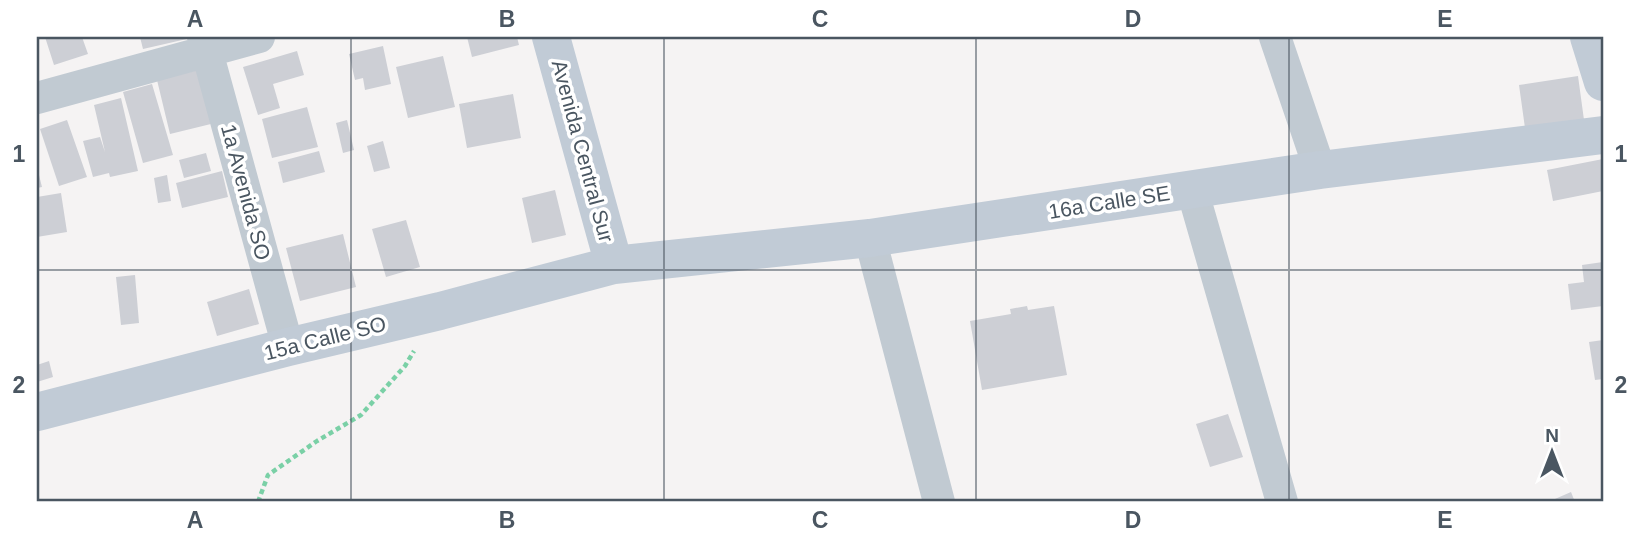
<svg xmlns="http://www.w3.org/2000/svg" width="1640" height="539" font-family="Helvetica,sans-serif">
<rect width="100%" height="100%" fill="#f5f3f3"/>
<path fill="#cdcfd5" d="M 45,37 L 82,37 L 88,54 L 54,65 Z
M 140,37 L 191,37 L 191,38 L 143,49 Z
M 467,37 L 517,37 L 519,45 L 472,57 Z
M 383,46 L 391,84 L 365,90 L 363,78 L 355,80 L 349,54 Z
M 297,51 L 304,75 L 273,84 L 280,108 L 258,115 L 243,67 Z
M 443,56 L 455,107 L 408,118 L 396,67 Z
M 202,69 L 215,123 L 170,134 L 157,80 Z
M 1578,76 L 1584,120 L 1525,128 L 1519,85 Z
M 152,84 L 173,155 L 143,163 L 123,92 Z
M 513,94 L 521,138 L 467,148 L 459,104 Z
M 121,98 L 138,171 L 110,177 L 109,173 L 93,177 L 83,141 L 100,137 L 105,152 L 94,105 Z
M 307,107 L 318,147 L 272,158 L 262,119 Z
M 67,120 L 87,177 L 59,186 L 40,129 Z
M 347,120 L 354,150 L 343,153 L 336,123 Z
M 383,141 L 390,168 L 374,172 L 367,146 Z
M 319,151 L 325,172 L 283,183 L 278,162 Z
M 206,153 L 211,171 L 184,178 L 179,160 Z
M 1603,159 L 1603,191 L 1553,201 L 1547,170 Z
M 222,171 L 228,197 L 182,208 L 176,183 Z
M 39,175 L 42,187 L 37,188 L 37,176 Z
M 167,175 L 171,201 L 158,203 L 154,178 Z
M 555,190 L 566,235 L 532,243 L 522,198 Z
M 61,193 L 67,232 L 37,237 L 37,197 Z
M 406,220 L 420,267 L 386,277 L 372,229 Z
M 343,234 L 356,287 L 300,301 L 286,248 Z
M 1603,262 L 1603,306 L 1571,310 L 1568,284 L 1584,282 L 1582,265 Z
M 135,275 L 139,323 L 121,325 L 116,277 Z
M 249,289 L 259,324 L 217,336 L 207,302 Z
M 1027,306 L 1028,310 L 1054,306 L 1067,375 L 982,390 L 970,321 L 1011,314 L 1010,309 Z
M 1603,340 L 1603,379 L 1595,380 L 1589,342 Z
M 49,361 L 53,377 L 37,382 L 37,365 Z
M 1228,414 L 1243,457 L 1210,467 L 1196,424 Z
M 1571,492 L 1575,502 L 1548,502 Z"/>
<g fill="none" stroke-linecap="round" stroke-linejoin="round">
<path stroke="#7ad0a6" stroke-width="4.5" stroke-dasharray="5 3.5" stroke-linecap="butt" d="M 258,502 L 268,475 L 317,441 L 361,415 L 405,366 L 414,351"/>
<path stroke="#c1cad2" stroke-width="32" d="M 203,37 L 288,347
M 1275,37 L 1320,170
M 37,98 L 259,37
M 1192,189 L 1282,502
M 870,238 L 939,502"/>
<path stroke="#c1cbd6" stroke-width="38" d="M 551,37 L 614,265
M 1589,37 L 1603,82
M 37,412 L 288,347 L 440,311 L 614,265 L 870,238 L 1320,170 L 1603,135"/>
</g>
<path fill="none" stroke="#4a5661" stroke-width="2" stroke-opacity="0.55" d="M 351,37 L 351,502M 664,37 L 664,502M 976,37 L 976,502M 1289,37 L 1289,502M 37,270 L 1603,270"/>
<g text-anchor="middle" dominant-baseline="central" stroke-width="7" stroke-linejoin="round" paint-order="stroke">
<g font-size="21" fill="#4a5661" stroke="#fff">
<text transform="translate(583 151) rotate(75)">Avenida Central Sur</text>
<text transform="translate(246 192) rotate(75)">1a Avenida SO</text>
<text transform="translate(1109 202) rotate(-9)">16a Calle SE</text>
<text transform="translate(325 338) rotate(-14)">15a Calle SO</text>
</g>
</g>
<rect width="1640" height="539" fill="none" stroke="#ffffff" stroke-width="77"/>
<g transform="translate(1552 452)" stroke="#ffffff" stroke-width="5" paint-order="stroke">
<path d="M0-5L12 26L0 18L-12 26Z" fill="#4a5661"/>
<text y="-10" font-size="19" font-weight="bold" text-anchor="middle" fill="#4a5661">N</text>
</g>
<rect x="38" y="38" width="1564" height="462" fill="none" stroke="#4a5661" stroke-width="2.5"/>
<g font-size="23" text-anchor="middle" font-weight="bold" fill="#4a5661">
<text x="195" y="27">A</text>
<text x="507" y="27">B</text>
<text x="820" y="27">C</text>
<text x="1133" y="27">D</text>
<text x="1445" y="27">E</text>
<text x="19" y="162">1</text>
<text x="1621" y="162">1</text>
<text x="19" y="393">2</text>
<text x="1621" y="393">2</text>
<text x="195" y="528">A</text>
<text x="507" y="528">B</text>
<text x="820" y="528">C</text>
<text x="1133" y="528">D</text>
<text x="1445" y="528">E</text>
</g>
</svg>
